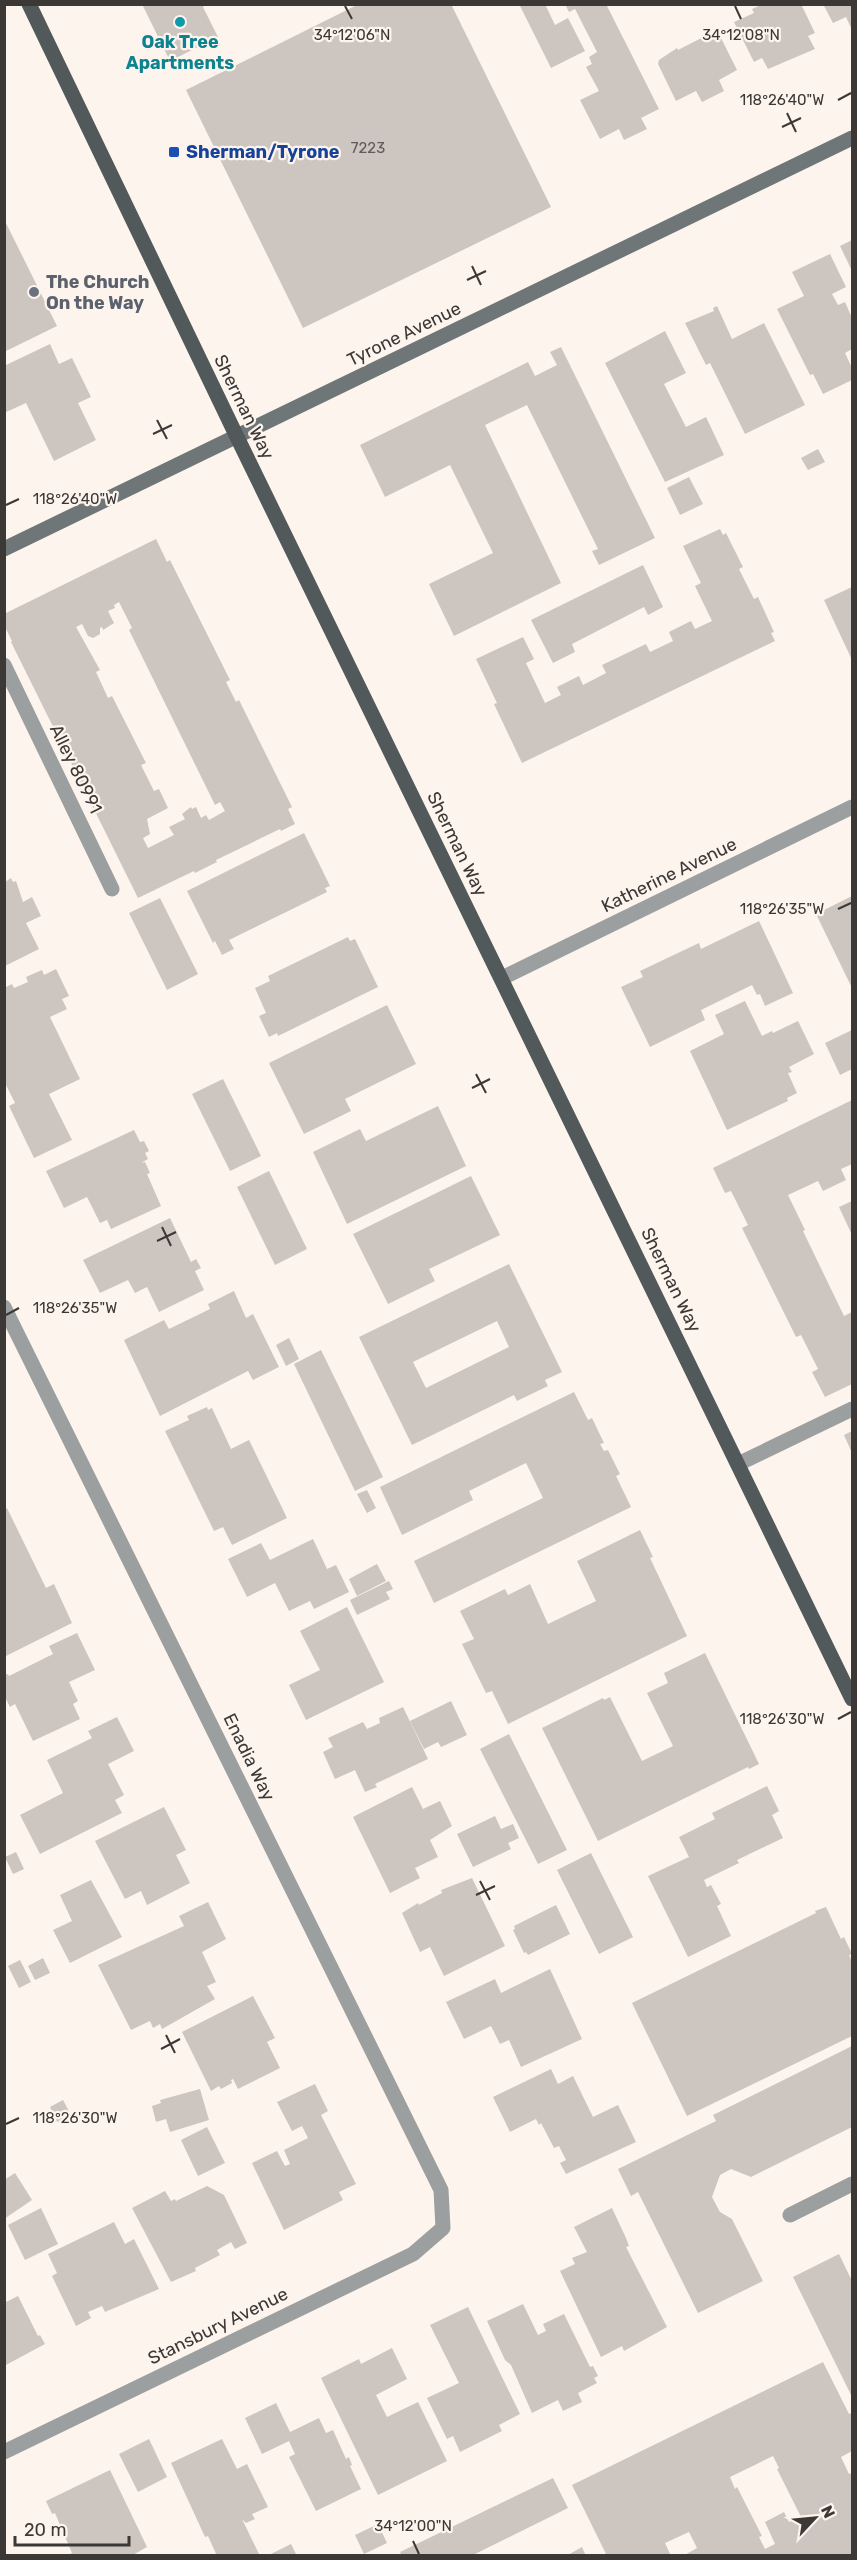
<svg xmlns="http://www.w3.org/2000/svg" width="857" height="2560" font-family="Rubik,sans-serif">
<rect width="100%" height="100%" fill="#fdf4ee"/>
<path fill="#cdc5bf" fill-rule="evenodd" d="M 142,4 L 207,4 L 203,7 L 218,37 L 170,61 Z
M 359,4 L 451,4 L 551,207 L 303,328 L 186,90 Z
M 519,4 L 545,4 L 555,25 L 568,18 L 585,51 L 551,68 Z
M 565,4 L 606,4 L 659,109 L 641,118 L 647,129 L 624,140 L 619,129 L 600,139 L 580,100 L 599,91 L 586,67 L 592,64 L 589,57 L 597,52 L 575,9 L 569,12 Z
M 763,4 L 801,4 L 815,33 L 808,36 L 815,49 L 768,69 L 762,58 L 754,62 L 734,22 L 754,13 L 752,9 Z
M 823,4 L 852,4 L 852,30 L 846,17 L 833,23 Z
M 717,30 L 737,70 L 719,80 L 724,91 L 702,102 L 696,91 L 676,101 L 658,64 L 659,60 L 677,48 L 678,50 Z
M 4,219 L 57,326 L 4,352 Z
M 852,240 L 852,271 L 840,246 Z
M 830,254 L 846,287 L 832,294 L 838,305 L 845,302 L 852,318 L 852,349 L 845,353 L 852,368 L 852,380 L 823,394 L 813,374 L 810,375 L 777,309 L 804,296 L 792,272 Z
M 717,306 L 732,339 L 764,323 L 805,405 L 745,434 L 710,363 L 706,365 L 685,323 L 714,311 L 713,308 Z
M 665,331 L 686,373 L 664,384 L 686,427 L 706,417 L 724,455 L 665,482 L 605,363 Z
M 50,344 L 59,364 L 72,358 L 91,397 L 78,403 L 96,440 L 54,461 L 26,403 L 4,413 L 4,366 Z
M 561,347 L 655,538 L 599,565 L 592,551 L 598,549 L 527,405 L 485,425 L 561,583 L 454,636 L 429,584 L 493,553 L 450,465 L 385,497 L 360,445 L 528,362 L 535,376 L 557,365 L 550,352 Z
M 818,449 L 825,462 L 808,470 L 801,458 Z
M 689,477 L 703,504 L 680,515 L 667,488 Z
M 720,529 L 723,535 L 726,533 L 743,567 L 739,569 L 754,599 L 758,597 L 774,632 L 771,633 L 775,641 L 522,763 L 494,704 L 497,703 L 476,659 L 523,637 L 534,659 L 526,663 L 545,703 L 561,695 L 557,687 L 579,676 L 583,685 L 606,673 L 602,665 L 646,644 L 650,652 L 673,641 L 669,632 L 691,621 L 695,629 L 712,621 L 695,586 L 701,583 L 683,546 Z
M 156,539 L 167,562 L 170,560 L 230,680 L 226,682 L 236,702 L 239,700 L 292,807 L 288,809 L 295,824 L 281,831 L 280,829 L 216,860 L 217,862 L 195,873 L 194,871 L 138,898 L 11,642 L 12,641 L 4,625 L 4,614 ZM 119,602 L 132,628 L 129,630 L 215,805 L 220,802 L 225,811 L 209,820 L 206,815 L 201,818 L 196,807 L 192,809 L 191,807 L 182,814 L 185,819 L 169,827 L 174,835 L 148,848 L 143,838 L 150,834 L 147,819 L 168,808 L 159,789 L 154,791 L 141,765 L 146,763 L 112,696 L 108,698 L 96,672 L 100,670 L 76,627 L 82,624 L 88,636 L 93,638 L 100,634 L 100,628 L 102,627 L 103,630 L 114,623 L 108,611 L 115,608 L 114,605 Z
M 643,565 L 663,607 L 648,615 L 644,607 L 572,644 L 575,652 L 553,663 L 531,620 Z
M 852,587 L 852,660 L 824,600 Z
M 304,833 L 330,886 L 325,888 L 327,892 L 229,940 L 234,949 L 222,955 L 215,941 L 213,943 L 187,891 Z
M 11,878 L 13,882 L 16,881 L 23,902 L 32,897 L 41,916 L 26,923 L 39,949 L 5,966 L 5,882 Z
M 852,896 L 852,988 L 816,914 Z
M 160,898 L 198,974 L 167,990 L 129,913 Z
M 759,921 L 793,993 L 765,1006 L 760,994 L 757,995 L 752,985 L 701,1010 L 705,1020 L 650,1047 L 621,987 L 643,977 L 640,971 L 699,943 L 701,949 Z
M 348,937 L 350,941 L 355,939 L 378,987 L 278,1036 L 277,1033 L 269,1037 L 259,1016 L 266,1013 L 255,988 L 270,981 L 268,976 Z
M 56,969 L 69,996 L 62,999 L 67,1009 L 50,1017 L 80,1079 L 49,1094 L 72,1140 L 34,1158 L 9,1106 L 15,1103 L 4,1081 L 4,988 L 12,984 L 14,988 L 28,982 L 26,977 L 42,970 L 44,975 Z
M 745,1001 L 762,1036 L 772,1031 L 773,1033 L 798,1021 L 814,1054 L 789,1067 L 792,1072 L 788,1073 L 797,1093 L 787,1098 L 788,1101 L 727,1130 L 690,1051 L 724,1034 L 715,1015 Z
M 387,1005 L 416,1064 L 345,1099 L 351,1111 L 304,1134 L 269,1063 Z
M 852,1030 L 852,1069 L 840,1075 L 825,1043 Z
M 223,1079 L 261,1156 L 230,1171 L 192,1094 Z
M 852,1100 L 852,1164 L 841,1169 L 846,1180 L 823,1191 L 818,1181 L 788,1195 L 805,1230 L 803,1231 L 844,1316 L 852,1312 L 852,1384 L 825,1397 L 812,1372 L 818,1369 L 801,1335 L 796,1337 L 742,1228 L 748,1225 L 731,1191 L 725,1193 L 713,1168 Z
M 438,1106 L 466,1166 L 347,1224 L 313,1152 L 360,1129 L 366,1141 Z
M 134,1130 L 140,1142 L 144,1141 L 149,1151 L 145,1153 L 148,1159 L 141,1163 L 145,1162 L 150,1173 L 147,1174 L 161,1206 L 111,1229 L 107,1220 L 100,1223 L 87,1197 L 64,1208 L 46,1171 Z
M 269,1171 L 307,1249 L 275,1265 L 237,1187 Z
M 471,1176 L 500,1235 L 429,1269 L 435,1281 L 388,1304 L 353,1234 Z
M 852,1201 L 852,1235 L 839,1207 Z
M 170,1218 L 191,1262 L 196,1259 L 201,1268 L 195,1271 L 204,1290 L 159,1312 L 147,1287 L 135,1293 L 128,1280 L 100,1293 L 83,1260 Z
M 509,1264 L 562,1372 L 545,1380 L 548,1386 L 517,1401 L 514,1395 L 412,1445 L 359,1337 ZM 497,1321 L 509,1347 L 426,1388 L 413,1362 Z
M 234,1291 L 246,1318 L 253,1314 L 279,1367 L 253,1380 L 248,1371 L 160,1416 L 124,1340 L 164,1320 L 169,1329 L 210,1309 L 208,1304 Z
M 289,1338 L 299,1359 L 286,1366 L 276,1345 Z
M 321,1350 L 383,1477 L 355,1491 L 294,1364 Z
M 574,1392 L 588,1420 L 592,1418 L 604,1443 L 600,1444 L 604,1451 L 608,1450 L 620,1474 L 616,1476 L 631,1507 L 434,1603 L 414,1561 L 543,1498 L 526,1463 L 469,1491 L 473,1500 L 402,1535 L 380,1487 Z
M 207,1407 L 208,1410 L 212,1408 L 231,1449 L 249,1440 L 287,1518 L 232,1545 L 223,1527 L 214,1531 L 165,1431 L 189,1420 L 187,1416 Z
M 852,1431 L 852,1453 L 844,1435 Z
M 367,1490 L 376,1508 L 367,1513 L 357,1494 Z
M 7,1508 L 46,1588 L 54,1584 L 72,1623 L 4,1657 L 4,1510 Z
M 640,1530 L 653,1557 L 650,1558 L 687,1636 L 508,1724 L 492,1691 L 486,1693 L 462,1644 L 474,1639 L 460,1611 L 505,1589 L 508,1595 L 530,1584 L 548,1624 L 596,1601 L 577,1561 Z
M 313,1539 L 327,1569 L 336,1565 L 349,1592 L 314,1609 L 310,1601 L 289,1611 L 275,1583 L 247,1597 L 228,1559 L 261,1543 L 270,1560 Z
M 377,1564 L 386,1581 L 357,1596 L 349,1579 Z
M 389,1581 L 393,1589 L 386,1592 L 390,1599 L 357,1615 L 350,1600 Z
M 347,1607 L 384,1682 L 306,1720 L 289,1685 L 320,1670 L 300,1631 Z
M 77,1633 L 95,1670 L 69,1682 L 78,1701 L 73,1704 L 80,1719 L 33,1741 L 15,1704 L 10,1707 L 4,1695 L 4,1675 L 8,1674 L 9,1676 L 53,1654 L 49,1646 Z
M 705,1653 L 759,1764 L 749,1769 L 748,1767 L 598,1841 L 542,1728 L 603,1698 L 604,1700 L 610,1697 L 642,1761 L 673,1746 L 647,1693 L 668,1683 L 664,1673 Z
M 451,1701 L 467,1735 L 441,1747 L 438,1742 L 424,1749 L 410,1721 Z
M 403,1707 L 428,1759 L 375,1784 L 377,1787 L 365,1792 L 355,1770 L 335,1779 L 323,1752 L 333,1747 L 328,1738 L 363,1722 L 367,1729 L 380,1723 L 379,1718 Z
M 117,1717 L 134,1751 L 108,1764 L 124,1795 L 115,1800 L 122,1813 L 40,1854 L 20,1815 L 63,1793 L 47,1760 L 92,1738 L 88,1731 Z
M 509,1734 L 567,1850 L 538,1864 L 480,1749 Z
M 767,1786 L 779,1811 L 772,1815 L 783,1838 L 737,1860 L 739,1863 L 704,1880 L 707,1887 L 711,1885 L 721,1904 L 717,1906 L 731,1936 L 688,1957 L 648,1876 L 689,1857 L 679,1837 L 715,1819 L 712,1813 Z
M 412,1787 L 423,1809 L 440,1801 L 452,1826 L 430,1840 L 438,1857 L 415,1868 L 420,1878 L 390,1893 L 353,1817 Z
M 164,1807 L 186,1850 L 176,1855 L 190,1883 L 147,1905 L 141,1891 L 125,1899 L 95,1841 Z
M 495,1816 L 501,1829 L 513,1824 L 519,1838 L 508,1843 L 511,1849 L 473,1867 L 457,1834 Z
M 16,1852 L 24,1869 L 13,1874 L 5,1857 Z
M 591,1853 L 633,1937 L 599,1954 L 557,1870 Z
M 472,1878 L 505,1946 L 444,1976 L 430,1947 L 420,1952 L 402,1913 L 418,1903 L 419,1905 L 442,1893 L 441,1890 Z
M 91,1880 L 122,1937 L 70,1963 L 53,1930 L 72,1921 L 60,1895 Z
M 208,1902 L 226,1939 L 202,1952 L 216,1982 L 207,1986 L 215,1999 L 162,2029 L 160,2024 L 153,2028 L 150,2021 L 131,2030 L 98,1965 L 184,1926 L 179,1916 Z
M 556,1905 L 570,1934 L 528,1955 L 526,1952 L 524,1953 L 513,1930 L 515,1929 L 514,1926 Z
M 826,1907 L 841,1939 L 844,1937 L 852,1954 L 849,1955 L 852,1962 L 852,2036 L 687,2116 L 632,2003 L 816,1913 L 815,1911 Z
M 43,1958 L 50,1973 L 35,1980 L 28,1966 Z
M 20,1960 L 31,1982 L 19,1988 L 8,1966 Z
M 550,1969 L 582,2039 L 521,2067 L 509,2040 L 500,2044 L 491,2026 L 464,2039 L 446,2002 L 495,1979 L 501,1993 Z
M 253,1996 L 275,2038 L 267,2042 L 280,2068 L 238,2089 L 233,2079 L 231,2080 L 232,2083 L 221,2089 L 219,2086 L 211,2091 L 182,2032 Z
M 852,2046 L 852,2127 L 751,2177 L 731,2169 L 720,2175 L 712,2197 L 720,2212 L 732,2219 L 763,2281 L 698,2313 L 638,2192 L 631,2196 L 618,2169 L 716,2121 L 713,2115 Z
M 551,2069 L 558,2084 L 573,2076 L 593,2117 L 618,2105 L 636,2142 L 566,2174 L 560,2163 L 566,2160 L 559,2146 L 554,2148 L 541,2123 L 539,2125 L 536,2119 L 510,2132 L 493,2097 Z
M 315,2084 L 328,2111 L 321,2115 L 356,2184 L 339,2192 L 343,2200 L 284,2230 L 252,2163 L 277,2151 L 285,2166 L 290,2164 L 284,2150 L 308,2138 L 302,2126 L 292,2131 L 277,2102 Z
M 200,2089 L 209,2120 L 170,2132 L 166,2119 L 156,2122 L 152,2106 L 161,2103 L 160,2100 Z
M 63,2100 L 71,2115 L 57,2122 L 50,2107 Z
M 207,2127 L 225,2163 L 198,2176 L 181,2140 Z
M 15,2173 L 32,2200 L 4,2219 L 4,2180 Z
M 207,2186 L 224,2195 L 247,2243 L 235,2249 L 231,2242 L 217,2250 L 220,2255 L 195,2268 L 196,2271 L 171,2282 L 132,2208 L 165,2191 L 171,2201 L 175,2199 L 176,2201 Z
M 41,2208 L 58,2244 L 25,2260 L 8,2225 Z
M 612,2208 L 626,2238 L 629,2246 L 626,2247 L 667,2327 L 624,2351 L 622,2346 L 601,2357 L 560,2271 L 575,2264 L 572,2258 L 587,2252 L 574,2227 Z
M 114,2222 L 125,2244 L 134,2239 L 159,2289 L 105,2312 L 102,2306 L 88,2312 L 91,2318 L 76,2326 L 52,2276 L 57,2273 L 48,2254 Z
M 839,2254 L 852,2281 L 852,2397 L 793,2277 Z
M 18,2296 L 38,2336 L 40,2335 L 45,2344 L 4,2366 L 4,2303 Z
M 523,2304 L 538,2335 L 546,2331 L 543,2324 L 564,2314 L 590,2367 L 593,2366 L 598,2376 L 594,2378 L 597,2383 L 578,2393 L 582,2402 L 563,2411 L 558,2400 L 532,2413 L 511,2365 L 505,2360 L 487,2321 Z
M 468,2307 L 520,2414 L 499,2425 L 502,2431 L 460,2452 L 453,2436 L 447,2439 L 427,2398 L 459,2383 L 430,2325 Z
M 392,2348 L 407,2379 L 376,2395 L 387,2417 L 418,2402 L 447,2461 L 378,2495 L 321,2378 L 359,2359 L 361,2364 Z
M 823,2362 L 849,2414 L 852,2413 L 852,2451 L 841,2457 L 849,2474 L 852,2473 L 852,2556 L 683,2556 L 697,2548 L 689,2532 L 665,2543 L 671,2556 L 607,2556 L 572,2485 ZM 773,2456 L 779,2468 L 777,2469 L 801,2517 L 789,2522 L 784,2512 L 765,2522 L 775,2544 L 765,2549 L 759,2537 L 762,2536 L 737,2487 L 735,2489 L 730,2477 Z
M 276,2403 L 290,2432 L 319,2418 L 326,2433 L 333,2430 L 346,2459 L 349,2457 L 352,2465 L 350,2466 L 361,2489 L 316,2511 L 289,2457 L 295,2454 L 289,2441 L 262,2454 L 245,2418 Z
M 149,2439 L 167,2477 L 138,2492 L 119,2454 Z
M 222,2439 L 237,2469 L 247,2464 L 268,2507 L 252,2514 L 255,2519 L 246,2523 L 242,2519 L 259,2554 L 256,2556 L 217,2556 L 208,2536 L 205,2537 L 171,2463 Z
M 110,2470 L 147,2547 L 131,2556 L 66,2556 L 72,2553 L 55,2513 L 52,2514 L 46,2501 Z
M 553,2478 L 568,2508 L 471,2556 L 402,2556 L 400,2552 Z
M 378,2524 L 387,2543 L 364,2554 L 355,2535 Z
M 291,2544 L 297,2556 L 267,2556 Z
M 582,2547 L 586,2556 L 566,2556 Z"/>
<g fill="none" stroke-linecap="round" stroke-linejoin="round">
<path stroke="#9b9fa0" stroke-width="15" d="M 4,665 L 112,889
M 738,1464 L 852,1409
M 790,2215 L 852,2184"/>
<path stroke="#9b9fa0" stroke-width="15" d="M 502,978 L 852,807
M 4,1307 L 441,2190 L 443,2228 L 413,2254 L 4,2452"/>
<path stroke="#6f7678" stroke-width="15" d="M 4,549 L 852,138"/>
<path stroke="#51595b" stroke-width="15" d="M 29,4 L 237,437 L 852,1699"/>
</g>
<path fill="none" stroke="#3b3836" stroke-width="2" d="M 345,6 L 352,19M 735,6 L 741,19M 838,100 L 851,93M 787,113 L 796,132M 782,127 L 801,118M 472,266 L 481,285M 467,280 L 486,271M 157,420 L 167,439M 153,434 L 172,425M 6,505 L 19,499M 838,909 L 851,903M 476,1074 L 486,1093M 472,1088 L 490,1079M 162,1227 L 171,1246M 157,1241 L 176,1232M 6,1315 L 19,1308M 838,1719 L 851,1712M 480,1881 L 490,1900M 476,1895 L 495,1886M 166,2035 L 175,2053M 161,2049 L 180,2039M 6,2124 L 19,2118M 413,2541 L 419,2554"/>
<circle fill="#0f9aa8" stroke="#fdf4ee" stroke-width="2" cx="180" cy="22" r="6"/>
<rect fill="#1a4fb4" stroke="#fdf4ee" stroke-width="2" x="168" y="146" width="12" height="12" rx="3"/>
<circle fill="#6b7280" stroke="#fdf4ee" stroke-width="2" cx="34" cy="292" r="6"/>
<g text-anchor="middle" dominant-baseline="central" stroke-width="4.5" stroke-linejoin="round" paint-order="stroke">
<g font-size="15" fill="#605b58">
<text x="368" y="148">7223</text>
</g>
<g font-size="18" font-weight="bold" fill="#0d838f" stroke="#fdf4ee">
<text x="180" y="42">Oak Tree<tspan x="180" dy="21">Apartments</tspan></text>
</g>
<g font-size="18" font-weight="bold" fill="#164399" stroke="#fdf4ee" text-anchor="start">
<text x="186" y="152">Sherman/Tyrone</text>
</g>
<g font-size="18" font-weight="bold" fill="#5b616d" stroke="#fdf4ee" text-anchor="start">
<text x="46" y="282">The Church<tspan x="46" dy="21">On the Way</tspan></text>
</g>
<g font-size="18" fill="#3b3836" stroke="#fdf4ee">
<text transform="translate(404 334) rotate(-26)">Tyrone Avenue</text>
<text transform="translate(244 407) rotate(64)">Sherman Way</text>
<text transform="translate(76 769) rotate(64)">Alley 80991</text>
<text transform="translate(457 844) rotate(64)">Sherman Way</text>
<text transform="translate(669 875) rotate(-26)">Katherine Avenue</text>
<text transform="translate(671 1280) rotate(64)">Sherman Way</text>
<text transform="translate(249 1757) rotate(64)">Enadia Way</text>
<text transform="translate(218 2326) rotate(-26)">Stansbury Avenue</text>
</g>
</g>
<g font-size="15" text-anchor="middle" fill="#3b3836" stroke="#fdf4ee" stroke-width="4.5" stroke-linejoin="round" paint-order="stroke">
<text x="352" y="40">34°12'06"N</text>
<text x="741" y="40">34°12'08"N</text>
<text x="782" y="105">118°26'40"W</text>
<text x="75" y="504">118°26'40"W</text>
<text x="782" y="914">118°26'35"W</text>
<text x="75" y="1313">118°26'35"W</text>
<text x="782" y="1724">118°26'30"W</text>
<text x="75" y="2123">118°26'30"W</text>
<text x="413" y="2531">34°12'00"N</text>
</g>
<rect width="857" height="2560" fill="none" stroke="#3b3836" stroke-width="12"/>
<g transform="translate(815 2518) rotate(64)" stroke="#fdf4ee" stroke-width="4.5" paint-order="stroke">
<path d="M0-4.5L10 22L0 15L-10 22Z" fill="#3b3836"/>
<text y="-9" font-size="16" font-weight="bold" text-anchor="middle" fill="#3b3836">N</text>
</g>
<path d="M15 2536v9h114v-9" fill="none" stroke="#3b3836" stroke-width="3"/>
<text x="24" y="2536" font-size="18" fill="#3b3836" stroke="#fdf4ee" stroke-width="4.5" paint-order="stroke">20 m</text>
</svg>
